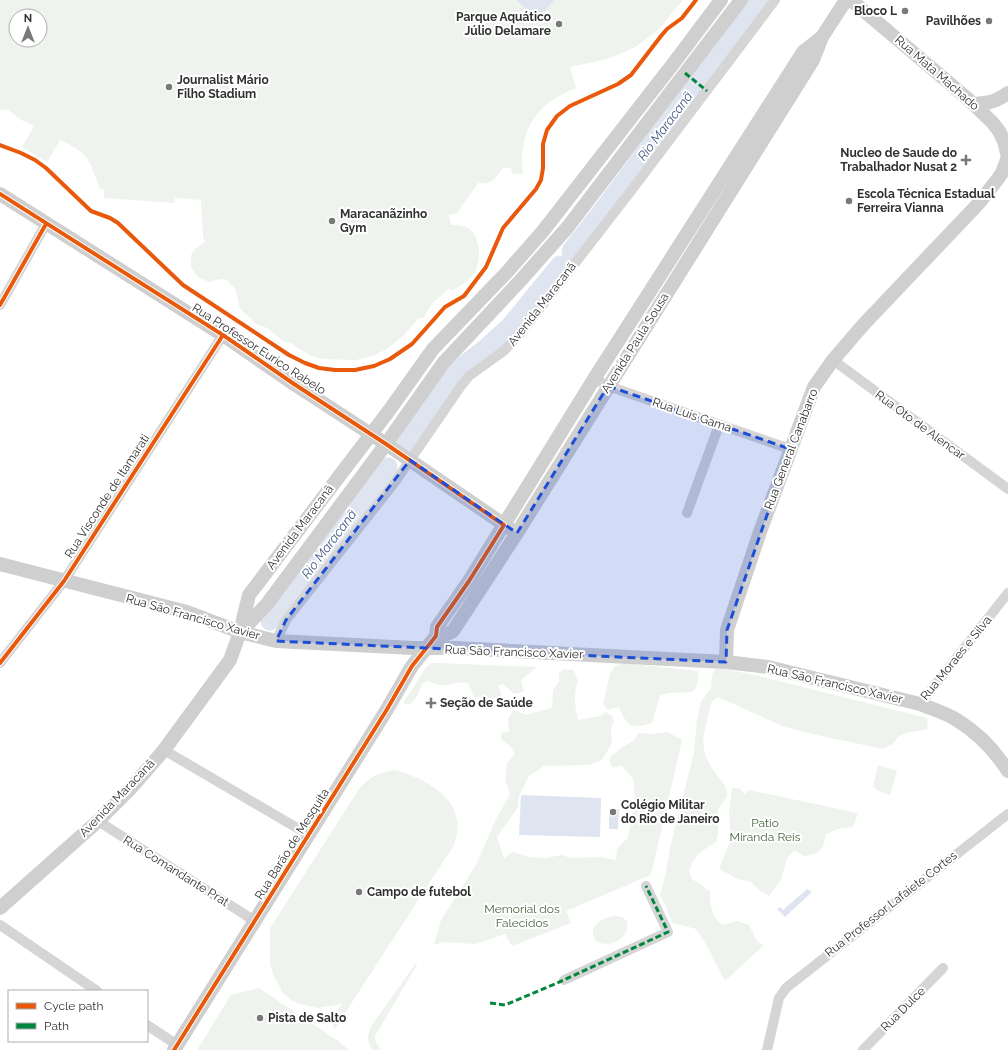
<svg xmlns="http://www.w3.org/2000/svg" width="1008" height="1050" font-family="Raleway,sans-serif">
<rect width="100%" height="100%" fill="#fff"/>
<path fill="#eef3ed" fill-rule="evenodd" d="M 0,0 L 683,0 L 659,29 L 637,46 L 618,55 L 603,60 L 570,67 L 576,88 C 547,100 528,115 523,149 C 521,157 523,166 523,174 L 512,174 L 511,168 L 503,168 C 495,179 492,185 478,183 L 457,213 L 449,215 L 451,225 C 471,224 477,233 479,252 C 479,259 478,267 474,273 C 469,281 460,286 452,291 L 449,288 L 431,305 L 424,317 L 418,319 L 404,335 L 387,349 L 373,356 L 356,360 L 322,359 L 309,355 L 290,343 L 286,343 L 267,328 L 254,323 L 251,318 L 243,312 L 239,306 L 236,290 L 227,280 L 221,279 L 209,282 L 198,277 L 191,267 L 191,255 L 195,249 L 205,242 L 203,237 L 201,200 L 175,198 L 174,203 L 104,198 L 104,189 L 100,189 C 96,179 91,161 83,154 C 77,148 68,144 60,140 L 47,162 L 22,147 L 34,126 L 23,121 L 8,110 L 0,110 ZM 16,16 L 40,16 L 40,40 L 16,40 Z
M 433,663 L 440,663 L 537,667 L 521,680 L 524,691 L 514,694 L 503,684 L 498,686 L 502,696 L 492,699 L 474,697 L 468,683 C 452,680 444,691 429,681 L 422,684 L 418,695 L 412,703 L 405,705 L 404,702 L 426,667 Z
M 622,663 L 699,671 L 697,686 L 692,692 L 670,693 L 660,695 L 652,723 C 632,729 627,727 619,707 L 608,710 L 603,704 L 610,674 L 615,666 Z
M 564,669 L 573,670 L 578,680 C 573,694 575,707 578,720 L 600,716 L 606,712 L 612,716 L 614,722 L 611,728 L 612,743 L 602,760 L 589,765 L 544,766 L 529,776 L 519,796 L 518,807 L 497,837 L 504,858 L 513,852 L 529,857 L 547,858 L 561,855 L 571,858 L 600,857 L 616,860 L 617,849 L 628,837 L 635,799 L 633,778 L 622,766 L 612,767 L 609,758 L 621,748 L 633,741 L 639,733 L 652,734 L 668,732 L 682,740 L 651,875 L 566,911 L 571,923 L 512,946 L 505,934 L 476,944 L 443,942 L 434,945 L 441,920 L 477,863 L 495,821 L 510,794 L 505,780 L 507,763 L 515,754 L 510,746 L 501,739 L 501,733 L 509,731 L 508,720 L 513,710 L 527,715 L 532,713 L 552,708 L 553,690 L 559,681 L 559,673 Z
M 715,669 L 723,669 L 755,675 L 927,718 L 928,729 L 906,733 L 898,737 L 893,744 L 883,749 L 812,734 L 782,726 L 718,697 L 711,703 L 703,739 L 705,755 L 713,770 L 726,787 L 727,796 L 718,809 L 718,835 L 716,842 L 699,853 L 692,863 L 689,871 L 692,879 L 710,891 C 710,905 711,917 722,925 L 737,921 L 749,925 L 757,941 L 764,945 L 725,981 L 707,946 L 696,929 L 673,923 L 660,895 L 665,877 L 671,844 L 694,753 L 697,720 L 701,701 L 711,689 L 712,675 Z
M 878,765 L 897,771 L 890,795 L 878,791 L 873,787 Z
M 395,770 C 430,780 470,802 454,845 L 334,1030 L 332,1017 L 342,1004 L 318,1008 L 300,1004 L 291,1000 L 283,993 L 273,974 L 270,964 L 270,928 L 359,789 C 369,777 379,772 395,770 Z
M 732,788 L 739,788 L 745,794 L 749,790 L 858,813 L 853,827 L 838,829 L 826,834 C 823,850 820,854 804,856 L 795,850 L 787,858 L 781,880 L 769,896 L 759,890 L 751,882 L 738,879 L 719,869 L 731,839 L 729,813 Z
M 613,916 L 622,917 L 627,921 C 631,935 614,947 601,943 C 597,942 594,939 593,935 C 592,923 604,918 613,916 Z
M 416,963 L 417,965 L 375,1036 C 375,1042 378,1046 382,1050 L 373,1050 C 366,1041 367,1035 372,1025 Z
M 259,988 L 338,1041 L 349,1050 L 197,1050 L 231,995 Z"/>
<path fill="#dee4f0" d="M 516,0 L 554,0 L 538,19 Z
M 521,795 L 601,798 L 600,837 L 519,835 Z
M 609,809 L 619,809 L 618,829 L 609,829 Z
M 807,889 L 812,892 L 785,917 L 777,909 L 780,907 L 783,910 Z"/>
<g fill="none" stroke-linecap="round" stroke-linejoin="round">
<path stroke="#dee4f0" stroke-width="19" d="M 571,251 L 603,210 L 759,0
M 405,443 L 459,369 L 486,348 L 510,326 L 560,265
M 270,621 L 388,467"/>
<path stroke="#d5d5d5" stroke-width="10" d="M 0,305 L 46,224
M 833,360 L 1008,489
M 594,379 L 614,388 L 790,449
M 687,513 L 719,425
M 276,641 L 286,620 L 395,482 L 461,386 L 469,376 L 505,350 L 524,329 L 634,187 L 775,0
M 0,663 L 64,581 L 223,335
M 920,704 L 1008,593
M 164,750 L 309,835
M 98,821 L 255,921
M 0,925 L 97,991
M 564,980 L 668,932 L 646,886
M 147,1025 L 177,1045
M 767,1050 L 779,998 L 786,988 L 1008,814
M 863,1050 L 943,968"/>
<path stroke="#cfcfcf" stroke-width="14" d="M 851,0 L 968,99 L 992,122 L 999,131 L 1004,141 L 1008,157
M 974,104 C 989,103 995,102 1008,93
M 0,194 L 223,335 L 294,384 L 386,444 L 512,530
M 0,564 L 187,612 L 240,632 L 276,641 L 413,648 L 455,648 L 726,662 L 768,667 L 920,704 C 932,709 946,713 957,720 C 978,733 995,751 1008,771
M 241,632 L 267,604 L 386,444 L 444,362 L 520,281 L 567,228 L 741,0
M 436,636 L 447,634 L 453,631 L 517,533 L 813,60 L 822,37 L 846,0
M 726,662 L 727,630 L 761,529 L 814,387 L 833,360 L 864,324 L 979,203 L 997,180 L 1002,173 L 1008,157
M 0,908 L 98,821 L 131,788 L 164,750 L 230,660 L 240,632 L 249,595 L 388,412 L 433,349 L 508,271 L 543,231 L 673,64 L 721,0
M 174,1050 L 386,711 L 412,666 L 436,636 L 437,627 L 469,581 L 594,379 L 803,52 L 822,37"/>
<path stroke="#00873e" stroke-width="3" stroke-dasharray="6 3" stroke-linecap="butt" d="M 685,73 L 707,91
M 490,1003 L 505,1005 L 555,984 L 668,932 L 646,886"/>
<defs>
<path id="cycleway" d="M 0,145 L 21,153 L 35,160 L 46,168 L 91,211 L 110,218 L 118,223 L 183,285 L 289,355 L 305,363 L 319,368 L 335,370 L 355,370 L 374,366 L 390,359 L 412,344 L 445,307 L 464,296 L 486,267 L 503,228 L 536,189 L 541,180 L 543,168 L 543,144 L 547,130 L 557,116 L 570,106 L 618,84 L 631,75 L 661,36 L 667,29 L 682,18 L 696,0
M 0,194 L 223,335 L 294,384 L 386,444 L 504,525 L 469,581 L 437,627 L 436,636 L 412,666 L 386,711 L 174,1050
M 0,305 L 46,224
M 0,663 L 64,581 L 223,335"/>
</defs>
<use href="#cycleway" stroke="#fff" stroke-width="6"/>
<use href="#cycleway" stroke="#e8590c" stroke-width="4"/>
</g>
<path fill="#1d4ed8" fill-opacity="0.2" stroke="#1d4ed8" stroke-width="3" stroke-dasharray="8 5" stroke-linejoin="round" d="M 608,386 L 790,449 L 727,630 L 726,662 L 276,641 L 286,620 L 410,460 L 517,533 Z"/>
<g fill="#797979" stroke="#fff" stroke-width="1.5">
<circle cx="905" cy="11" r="4"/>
<circle cx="989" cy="21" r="4"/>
<circle cx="559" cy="24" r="4"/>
<circle cx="169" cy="87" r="4"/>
<path d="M964 154h4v4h4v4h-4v4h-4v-4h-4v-4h4z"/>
<circle cx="849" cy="201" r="4"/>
<circle cx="332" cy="221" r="4"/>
<path d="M429 697h4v4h4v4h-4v4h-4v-4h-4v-4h4z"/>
<circle cx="613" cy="812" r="4"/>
<circle cx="359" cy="892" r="4"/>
<circle cx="260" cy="1018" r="4"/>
</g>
<g text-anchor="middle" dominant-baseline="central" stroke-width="4" stroke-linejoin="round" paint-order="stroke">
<g font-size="12" font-weight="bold" fill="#313131" stroke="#fff" text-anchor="start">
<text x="897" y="11" text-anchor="end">Bloco L</text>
<text x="551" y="17" text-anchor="end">Parque Aquático<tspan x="551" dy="14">Júlio Delamare</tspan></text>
<text x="981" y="21" text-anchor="end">Pavilhões</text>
<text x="177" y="80">Journalist Mário<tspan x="177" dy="14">Filho Stadium</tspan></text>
<text x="957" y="153" text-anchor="end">Nucleo de Saude do<tspan x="957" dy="14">Trabalhador Nusat 2</tspan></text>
<text x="857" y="194">Escola Técnica Estadual<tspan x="857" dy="14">Ferreira Vianna</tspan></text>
<text x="340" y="214">Maracanãzinho<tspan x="340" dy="14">Gym</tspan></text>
<text x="440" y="703">Seção de Saúde</text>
<text x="621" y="805">Colégio Militar<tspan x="621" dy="14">do Rio de Janeiro</tspan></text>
<text x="367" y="892">Campo de futebol</text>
<text x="268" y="1018">Pista de Salto</text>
</g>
<g font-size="12" fill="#313131" stroke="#fff">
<text transform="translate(937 73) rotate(41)">Rua Mata Machado</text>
<text transform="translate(542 304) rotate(-52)">Avenida Maracanã</text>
<text transform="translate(635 343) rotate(-58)">Avenida Paula Sousa</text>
<text transform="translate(259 349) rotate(33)">Rua Professor Eurico Rabelo</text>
<text transform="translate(692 415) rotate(19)">Rua Luis Gama</text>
<text transform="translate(920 425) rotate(36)">Rua Oto de Alencar</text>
<text transform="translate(791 449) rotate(-69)">Rua General Canabarro</text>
<text transform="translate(107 496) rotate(-57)">Rua Visconde de Itamarati</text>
<text transform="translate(300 527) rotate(-53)">Avenida Maracanã</text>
<text transform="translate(193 617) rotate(16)">Rua São Francisco Xavier</text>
<text transform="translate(514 652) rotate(2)">Rua São Francisco Xavier</text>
<text transform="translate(956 658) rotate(-51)">Rua Moraes e Silva</text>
<text transform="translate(835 684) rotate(13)">Rua São Francisco Xavier</text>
<text transform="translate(117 798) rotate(-46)">Avenida Maracanã</text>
<text transform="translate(292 844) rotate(-58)">Rua Barão de Mesquita</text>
<text transform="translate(176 871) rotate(32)">Rua Comandante Prat</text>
<text transform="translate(891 904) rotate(-38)">Rua Professor Lafaiete Cortes</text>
<text transform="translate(903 1009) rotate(-45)">Rua Dulce</text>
</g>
<g font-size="12" fill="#4a6843" stroke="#fff">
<text x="765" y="823">Patio<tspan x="765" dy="14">Miranda Reis</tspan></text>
<text x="522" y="909">Memorial dos<tspan x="522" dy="14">Falecidos</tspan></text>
</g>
<g font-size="13" font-style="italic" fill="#485e8b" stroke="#fff">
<text transform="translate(665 126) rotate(-53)">Rio Maracanã</text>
<text transform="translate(329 544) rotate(-53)">Rio Maracanã</text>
</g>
</g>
<rect x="8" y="990" width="140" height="52" fill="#ffffff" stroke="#adadad"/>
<rect x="16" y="1003" width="20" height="6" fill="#e8590c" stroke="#adadad"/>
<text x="44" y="1010" font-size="12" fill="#313131">Cycle path</text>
<rect x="16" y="1023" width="20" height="6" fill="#00873e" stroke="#adadad"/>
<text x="44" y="1030" font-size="12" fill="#313131">Path</text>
<g transform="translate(28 28)"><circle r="19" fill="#ffffff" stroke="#adadad"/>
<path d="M0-3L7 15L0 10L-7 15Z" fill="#797979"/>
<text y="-6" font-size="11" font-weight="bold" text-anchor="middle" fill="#313131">N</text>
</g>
</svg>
